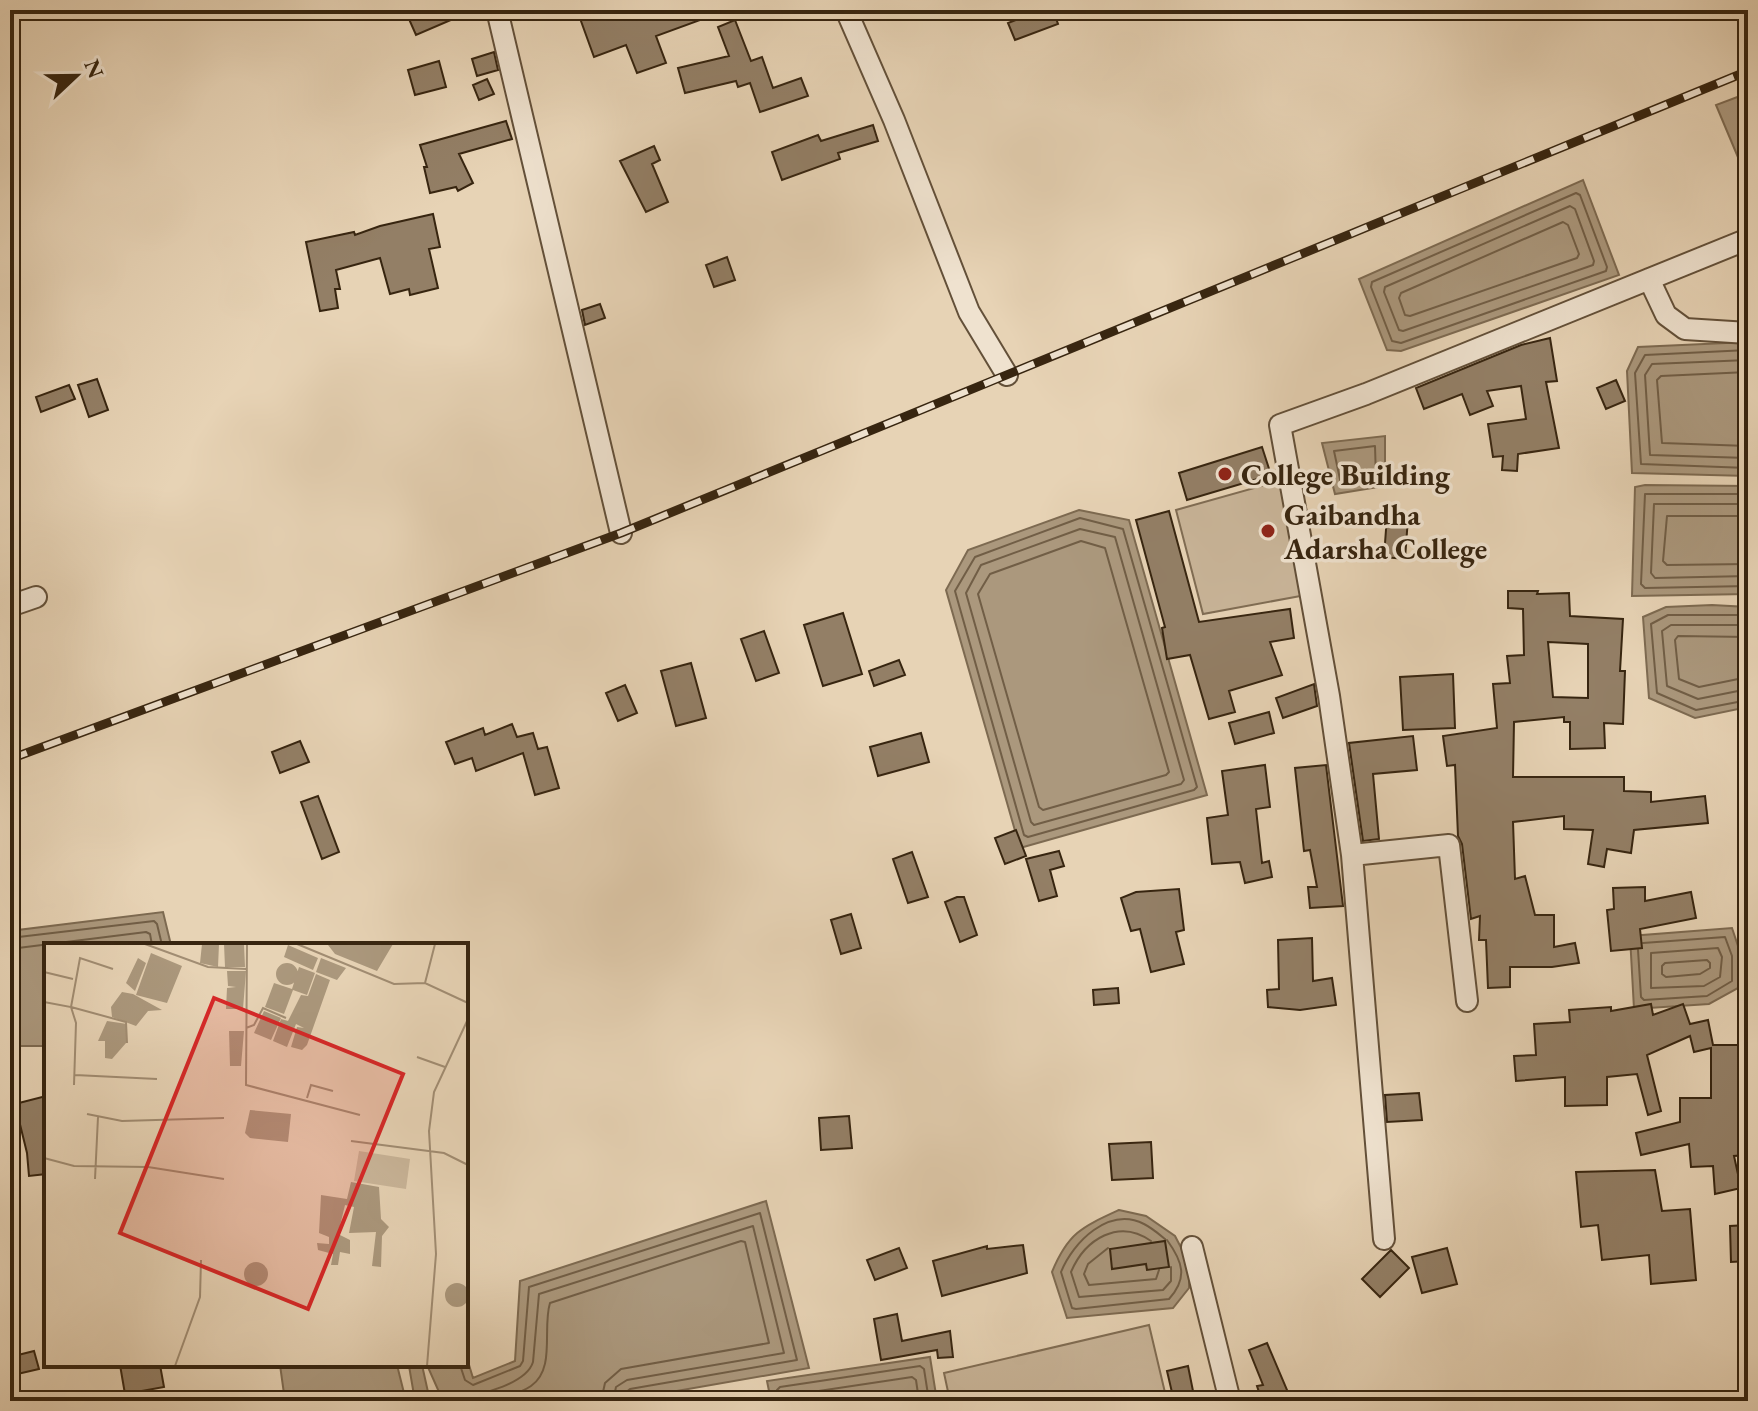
<svg xmlns="http://www.w3.org/2000/svg" width="1758" height="1411" font-family="'EB Garamond',serif">
<rect width="100%" height="100%" fill="#e7d3b5"/>
<filter id="stains"><feTurbulence type="fractalNoise" baseFrequency=".0025" numOctaves="4"/><feColorMatrix values="0 0 0 0 .2 0 0 0 0 .09 0 0 0 0 .02 0 0 0 .5 -.17"/></filter>
<radialGradient id="worn" r=".72"><stop offset=".6" stop-color="#630" stop-opacity="0"/><stop offset="1" stop-color="#630" stop-opacity=".3"/></radialGradient>
<path fill="#c9b599" stroke="#806d54" stroke-width="2" d="M 1283,480 L 1306,595 L 1203,614 L 1176,510 Z
M 1149,1325 L 1167,1401 L 950,1401 L 944,1373 Z"/>
<path fill="#ab987d" stroke="#7d6a51" stroke-width="2" d="M 1748,93 L 1748,181 L 1716,105 Z
M 1583,180 L 1619,275 L 1401,351 L 1387,350 L 1359,279 Z
M 1748,342 L 1748,476 L 1632,473 L 1627,371 L 1638,347 Z
M 1385,436 L 1385,486 L 1335,494 L 1322,443 Z
M 1645,485 L 1748,486 L 1748,594 L 1632,596 L 1635,487 Z
M 1079,510 L 1129,520 L 1207,795 L 1020,848 L 946,590 L 968,550 Z
M 1712,605 L 1748,607 L 1748,707 L 1695,718 L 1649,698 L 1643,617 L 1666,607 Z
M 163,912 L 171,945 L 46,945 L 46,1046 L 10,1046 L 10,931 Z
M 1732,928 L 1741,955 L 1740,987 L 1709,1004 L 1634,1009 L 1630,936 Z
M 766,1201 L 809,1368 L 671,1392 L 601,1401 L 443,1401 L 427,1365 L 466,1365 L 466,1355 L 473,1378 L 515,1361 L 520,1281 Z
M 1119,1210 L 1146,1216 L 1175,1236 L 1189,1263 L 1189,1288 L 1173,1308 L 1067,1318 L 1052,1272 C 1068,1233 1082,1227 1119,1210 Z
M 930,1357 L 937,1401 L 771,1401 L 767,1381 Z
M 280,1365 L 397,1365 L 406,1401 L 285,1401 Z
M 422,1365 L 430,1401 L 415,1401 L 409,1366 Z"/>
<g fill="none" stroke-linecap="round" stroke-linejoin="round">
<path stroke="#715e46" stroke-width="2" d="M 1576,193 L 1580,195 L 1607,267 L 1606,271 L 1401,343 L 1392,341 L 1371,287 L 1372,282 Z
M 1570,206 L 1575,209 L 1594,261 L 1593,265 L 1403,331 L 1399,330 L 1384,292 L 1385,287 Z
M 1563,222 L 1568,225 L 1579,254 L 1577,258 L 1410,316 L 1405,315 L 1399,298 L 1401,293 Z
M 1748,350 L 1645,355 L 1635,373 L 1641,464 L 1748,468
M 1748,360 L 1652,364 L 1645,375 L 1650,455 L 1748,458
M 1748,372 L 1661,376 L 1657,380 L 1662,443 L 1748,446
M 1375,446 L 1376,479 L 1341,484 L 1334,451 Z
M 1748,494 L 1645,494 L 1641,584 L 1645,588 L 1748,586
M 1748,504 L 1654,504 L 1651,573 L 1655,578 L 1748,576
M 1748,516 L 1667,516 L 1663,561 L 1667,565 L 1748,564
M 1080,518 L 1123,529 L 1197,787 L 1194,790 L 1028,837 L 1024,835 L 955,591 L 975,557 Z
M 1080,529 L 1115,537 L 1184,780 L 1181,784 L 1034,825 L 1031,822 L 966,593 L 981,565 Z
M 1081,541 L 1105,548 L 1169,772 L 1166,775 L 1043,810 L 1039,807 L 978,594 L 990,574 Z
M 1748,615 L 1668,615 L 1651,624 L 1657,693 L 1696,710 L 1748,700
M 1748,625 L 1671,625 L 1662,631 L 1667,686 L 1698,699 L 1748,689
M 1748,637 L 1678,636 L 1675,640 L 1679,679 L 1699,687 L 1748,677
M 10,938 L 154,921 L 157,924 L 162,945
M 1718,948 L 1722,957 L 1720,977 L 1704,986 L 1651,988 L 1651,953 Z
M 10,949 L 146,932 L 150,934 L 152,945
M 1638,950 L 1641,997 L 1644,1000 L 1707,996 L 1732,981 L 1732,956 L 1725,937 L 1643,943
M 1707,960 L 1710,963 L 1710,968 L 1700,974 L 1666,977 L 1662,974 L 1662,966 L 1665,963 Z
M 1165,1239 C 1159,1234 1152,1228 1144,1224 C 1109,1206 1073,1242 1061,1272 L 1072,1308 L 1076,1309 L 1169,1299 C 1188,1278 1183,1262 1167,1240
M 1151,1241 C 1119,1218 1085,1239 1071,1272 L 1079,1297 L 1163,1290 L 1171,1281 L 1171,1267
M 1108,1248 L 1088,1264 L 1084,1274 L 1089,1285 L 1156,1279 L 1159,1270
M 460,1365 L 465,1380 L 473,1385 L 520,1366 L 523,1361 L 529,1287 L 760,1213 L 797,1360 L 630,1389 L 624,1394 L 623,1401
M 459,1401 L 462,1394 C 482,1397 527,1382 533,1362 L 539,1294 L 753,1226 L 784,1353 L 627,1380 L 616,1387 L 613,1401
M 496,1401 C 507,1396 521,1393 531,1386 C 556,1369 542,1328 550,1303 L 741,1241 L 745,1242 L 769,1343 L 621,1369 L 605,1383 L 601,1401
M 778,1401 L 777,1390 L 780,1387 L 920,1366 L 924,1369 L 929,1401
M 788,1401 L 792,1395 L 912,1377 L 916,1380 L 919,1401
M 829,1401 L 902,1391 L 905,1393 L 907,1401"/>
</g>
<path fill="#937f66" stroke="#372510" stroke-width="2" fill-rule="evenodd" d="M 405,10 L 474,10 L 416,35 Z
M 577,10 L 721,10 L 722,12 L 656,36 L 666,63 L 637,73 L 626,45 L 594,57 Z
M 1041,10 L 1053,10 L 1058,24 L 1015,40 L 1008,23 Z
M 735,20 L 751,61 L 762,57 L 773,88 L 801,78 L 808,96 L 760,112 L 750,83 L 738,87 L 736,81 L 685,93 L 678,68 L 729,56 L 718,27 Z
M 494,52 L 498,70 L 477,76 L 472,59 Z
M 439,61 L 446,87 L 415,95 L 408,70 Z
M 487,79 L 494,94 L 479,100 L 473,85 Z
M 506,121 L 512,139 L 459,154 L 473,183 L 458,191 L 456,187 L 430,193 L 424,167 L 427,167 L 420,145 Z
M 873,125 L 878,141 L 838,153 L 840,159 L 782,180 L 772,152 L 818,135 L 821,141 Z
M 654,146 L 660,160 L 652,164 L 668,202 L 646,212 L 620,161 Z
M 433,214 L 440,247 L 429,249 L 438,288 L 410,295 L 409,289 L 390,294 L 380,258 L 336,270 L 340,289 L 335,289 L 338,308 L 320,311 L 306,242 L 354,232 L 355,235 L 380,226 Z
M 727,257 L 735,280 L 714,287 L 706,265 Z
M 600,304 L 605,318 L 585,325 L 582,310 Z
M 1550,338 L 1557,381 L 1546,382 L 1559,448 L 1518,454 L 1517,471 L 1502,470 L 1503,456 L 1493,457 L 1488,424 L 1526,419 L 1521,386 L 1487,391 L 1493,406 L 1470,415 L 1462,394 L 1424,409 L 1416,388 L 1521,345 Z
M 97,379 L 108,410 L 89,417 L 78,385 Z
M 1616,380 L 1625,401 L 1606,409 L 1597,388 Z
M 69,385 L 75,399 L 41,412 L 36,397 Z
M 1262,447 L 1271,475 L 1187,500 L 1179,473 Z
M 1169,511 L 1199,622 L 1290,609 L 1294,638 L 1270,642 L 1282,675 L 1229,691 L 1235,712 L 1209,719 L 1190,655 L 1167,659 L 1162,628 L 1165,627 L 1136,520 Z
M 1387,516 L 1408,518 L 1405,559 L 1384,557 Z
M 1508,591 L 1538,591 L 1537,594 L 1569,593 L 1570,616 L 1623,619 L 1620,671 L 1625,671 L 1623,724 L 1604,723 L 1605,748 L 1570,749 L 1570,722 L 1564,722 L 1564,717 L 1514,722 L 1513,777 L 1624,777 L 1624,791 L 1651,792 L 1651,802 L 1705,796 L 1708,823 L 1634,830 L 1631,853 L 1607,849 L 1604,867 L 1588,864 L 1593,830 L 1564,829 L 1564,816 L 1513,822 L 1515,879 L 1525,876 L 1535,915 L 1554,915 L 1554,947 L 1575,943 L 1579,963 L 1552,967 L 1510,967 L 1510,987 L 1488,988 L 1486,940 L 1479,940 L 1480,916 L 1471,919 L 1462,844 L 1458,836 L 1455,765 L 1447,766 L 1443,736 L 1497,728 L 1493,684 L 1510,683 L 1507,656 L 1524,655 L 1523,609 L 1508,608 ZM 1548,642 L 1588,644 L 1588,698 L 1553,697 Z
M 843,613 L 862,674 L 823,686 L 804,625 Z
M 764,631 L 779,673 L 756,681 L 741,639 Z
M 899,660 L 905,675 L 874,686 L 869,671 Z
M 691,663 L 706,718 L 676,726 L 661,671 Z
M 1453,674 L 1455,728 L 1403,730 L 1400,677 Z
M 1314,684 L 1317,706 L 1283,718 L 1276,698 Z
M 625,685 L 637,713 L 618,721 L 606,693 Z
M 1269,712 L 1274,733 L 1235,744 L 1229,723 Z
M 512,724 L 517,737 L 533,733 L 538,749 L 547,747 L 559,788 L 535,795 L 523,753 L 476,771 L 472,758 L 455,764 L 446,742 L 483,728 L 485,735 Z
M 921,733 L 929,762 L 878,776 L 870,747 Z
M 1413,736 L 1417,770 L 1373,774 L 1379,839 L 1363,841 L 1349,743 Z
M 300,741 L 309,762 L 280,773 L 272,752 Z
M 1265,765 L 1270,807 L 1256,809 L 1262,863 L 1269,861 L 1272,877 L 1245,883 L 1240,862 L 1212,864 L 1207,818 L 1228,815 L 1222,771 Z
M 1326,765 L 1343,906 L 1310,908 L 1308,887 L 1317,887 L 1310,850 L 1304,851 L 1295,768 Z
M 318,796 L 339,852 L 322,859 L 301,802 Z
M 1016,830 L 1026,856 L 1005,864 L 995,838 Z
M 1059,851 L 1064,866 L 1050,870 L 1057,896 L 1039,901 L 1026,859 Z
M 912,852 L 928,897 L 908,903 L 893,859 Z
M 1645,887 L 1645,901 L 1691,892 L 1696,918 L 1640,929 L 1642,948 L 1611,951 L 1607,910 L 1614,909 L 1613,888 Z
M 1179,889 L 1184,930 L 1176,932 L 1184,964 L 1151,972 L 1140,929 L 1131,931 L 1121,898 L 1136,892 Z
M 957,897 L 964,897 L 977,935 L 960,942 L 945,902 Z
M 851,914 L 861,948 L 841,954 L 831,920 Z
M 1312,938 L 1313,981 L 1332,978 L 1336,1005 L 1300,1010 L 1268,1007 L 1267,990 L 1279,989 L 1278,940 Z
M 1118,988 L 1119,1003 L 1094,1005 L 1093,990 Z
M 1651,1004 L 1653,1015 L 1683,1004 L 1690,1024 L 1708,1020 L 1713,1045 L 1748,1045 L 1748,1103 L 1745,1103 L 1747,1155 L 1734,1156 L 1741,1188 L 1715,1194 L 1713,1166 L 1691,1167 L 1689,1144 L 1641,1155 L 1636,1133 L 1680,1122 L 1680,1098 L 1711,1098 L 1711,1048 L 1694,1052 L 1690,1036 L 1647,1055 L 1661,1111 L 1648,1115 L 1637,1074 L 1607,1077 L 1607,1105 L 1565,1106 L 1565,1077 L 1516,1081 L 1514,1056 L 1536,1055 L 1534,1024 L 1570,1022 L 1569,1010 L 1611,1007 L 1611,1011 Z
M 1419,1093 L 1422,1120 L 1387,1122 L 1385,1095 Z
M 46,1096 L 46,1174 L 29,1176 L 27,1153 L 15,1104 Z
M 849,1116 L 852,1148 L 821,1150 L 819,1118 Z
M 1151,1142 L 1153,1178 L 1112,1180 L 1109,1144 Z
M 1655,1170 L 1662,1211 L 1690,1209 L 1696,1280 L 1651,1284 L 1649,1255 L 1602,1260 L 1598,1225 L 1581,1227 L 1576,1172 Z
M 1747,1225 L 1748,1261 L 1731,1262 L 1730,1226 Z
M 1165,1241 L 1169,1267 L 1147,1270 L 1146,1264 L 1112,1269 L 1110,1249 Z
M 1023,1245 L 1027,1273 L 942,1296 L 933,1261 L 987,1246 L 987,1249 Z
M 899,1248 L 907,1268 L 875,1280 L 867,1260 Z
M 1447,1248 L 1457,1284 L 1422,1293 L 1412,1257 Z
M 1391,1250 L 1409,1268 L 1380,1297 L 1362,1279 Z
M 897,1314 L 902,1341 L 950,1331 L 953,1357 L 938,1358 L 937,1350 L 881,1360 L 874,1319 Z
M 1267,1343 L 1290,1397 L 1276,1401 L 1262,1401 L 1257,1386 L 1263,1385 L 1249,1350 Z
M 34,1351 L 39,1369 L 13,1375 L 10,1357 Z
M 120,1365 L 160,1365 L 164,1387 L 125,1394 Z
M 1188,1366 L 1195,1401 L 1174,1401 L 1167,1371 Z"/>
<g fill="none" stroke-linecap="round" stroke-linejoin="round">
<defs>
<path id="street" d="M 497,10 L 621,533
M 846,10 L 894,120 L 969,312 L 1007,375
M 1649,279 L 1666,315 L 1685,329 L 1748,333
M 10,606 L 36,597
M 1352,855 L 1449,845 L 1467,1001
M 1384,1239 L 1352,855 L 1329,696 L 1280,425 L 1366,394 L 1748,239
M 1192,1247 L 1230,1401"/>
</defs>
<use href="#street" stroke="#635039" stroke-width="24"/>
<use href="#street" stroke="#efe2cf" stroke-width="20"/>
<defs>
<path id="rail" d="M 10,759 L 621,533 L 1748,71"/>
</defs>
<use href="#rail" stroke="#372510" stroke-width="9"/>
<use href="#rail" stroke="#efe2cf" stroke-width="6" stroke-dasharray="18" stroke-linecap="butt"/>
</g>
<g fill="#8f2418" stroke="#efe2cf" stroke-width="3">
<circle cx="1225" cy="474" r="8"/>
<circle cx="1268" cy="531" r="8"/>
</g>
<g text-anchor="middle" dominant-baseline="central" stroke-width="7" stroke-linejoin="round" paint-order="stroke">
<g font-size="30" font-weight="bold" fill="#372510" stroke="#efe2cf" text-anchor="start">
<text x="1241" y="474">College Building</text>
<text x="1284" y="514">Gaibandha<tspan x="1284" dy="34">Adarsha College</tspan></text>
</g>
</g>
<g transform="translate(44 943)">
<rect width="424" height="424" fill="#e7d3b5"/>
<path d="M 315,208 L 366,216 L 362,246 L 310,238 Z" fill="#c9b599"/>
<path d="M 158,1 L 175,1 L 174,24 L 156,20 ZM 180,1 L 200,1 L 201,24 L 181,24 ZM 349,1 L 333,28 L 291,11 L 284,2 ZM 244,2 L 274,15 L 269,27 L 240,14 ZM 107,10 L 138,23 L 123,60 L 92,52 ZM 94,15 L 102,20 L 91,48 L 82,40 ZM 277,15 L 302,25 L 293,37 L 272,29 ZM232 31a11 11 0 1 1 22 0a11 11 0 1 1-22 0ZM 255,24 L 271,30 L 263,52 L 249,47 L 240,71 L 221,64 L 230,40 L 248,46 ZM 183,28 L 202,28 L 199,66 L 182,66 L 183,45 L 192,44 L 184,43 ZM 272,31 L 286,37 L 263,102 L 258,107 L 247,104 L 253,84 L 260,85 L 252,81 L 243,104 L 229,98 L 237,76 L 244,78 L 257,52 L 264,53 ZM 78,49 L 89,51 L 118,67 L 104,68 L 92,83 L 68,74 L 67,64 ZM 220,68 L 237,75 L 227,97 L 210,90 ZM 63,78 L 83,81 L 82,100 L 68,116 L 61,115 L 61,98 L 54,98 ZM 185,88 L 200,88 L 197,123 L 186,123 ZM 206,167 L 247,171 L 244,199 L 206,195 L 201,190 ZM 307,239 L 335,244 L 337,276 L 345,284 L 338,293 L 337,324 L 328,323 L 332,289 L 305,290 L 310,264 L 301,262 L 294,291 L 306,297 L 306,311 L 296,309 L 294,322 L 287,322 L 289,311 L 274,307 L 273,300 L 285,301 L 285,294 L 275,290 L 277,252 L 303,256 ZM200 331a12 12 0 1 1 24 0a12 12 0 1 1-24 0ZM401 352a12 12 0 1 1 24 0a12 12 0 1 1-24 0Z" fill="#ab987d"/>
<path fill="none" stroke="#a18d73" stroke-width="2" d="M 101,1 L 164,24 L 202,26M 203,1 L 202,142 L 316,172M 253,1 L 350,41 L 381,40 L 424,60M 69,26 L 36,15 L 27,64 L 82,79 L 83,100M 0,29 L 29,36M 381,40 L 391,1M 0,59 L 27,64 L 32,80 L 30,142M 202,85 L 210,82 L 219,65 L 242,75M 373,114 L 401,124M 31,132 L 113,136M 263,155 L 267,142 L 289,148M 43,171 L 78,178 L 180,175M 307,198 L 400,210 L 424,222M 0,215 L 30,223 L 104,224 L 180,236M 51,236 L 54,174M 131,423 L 156,354 L 157,317M 383,423 L 392,311 L 385,188 L 390,149 L 424,76"/>
<path fill="#d62828" fill-opacity="0.15" stroke="#d62828" stroke-width="4" d="M 170,55 L 359,131 L 264,366 L 76,290 Z"/>
<rect width="424" height="424" fill="none" stroke="#372510" stroke-width="4"/>
</g>
<rect width="1758" height="1411" fill="none" stroke="#e7d3b5" stroke-width="40"/>
<rect x="12" y="12" width="1734" height="1387" fill="none" stroke="#372510" stroke-width="4"/>
<rect x="20" y="20" width="1718" height="1371" fill="none" stroke="#372510" stroke-width="2"/>
<g transform="translate(76 76) rotate(68)" stroke="#efe2cf" stroke-width="6" paint-order="stroke">
<path d="M0-6L14 30L0 20L-14 30Z" fill="#372510"/>
<text y="-12" font-size="22" font-weight="bold" text-anchor="middle" fill="#372510">N</text>
</g>
<rect width="100%" height="100%" filter="url(#stains)"/>
<rect width="100%" height="100%" fill="url(#worn)"/>
</svg>
